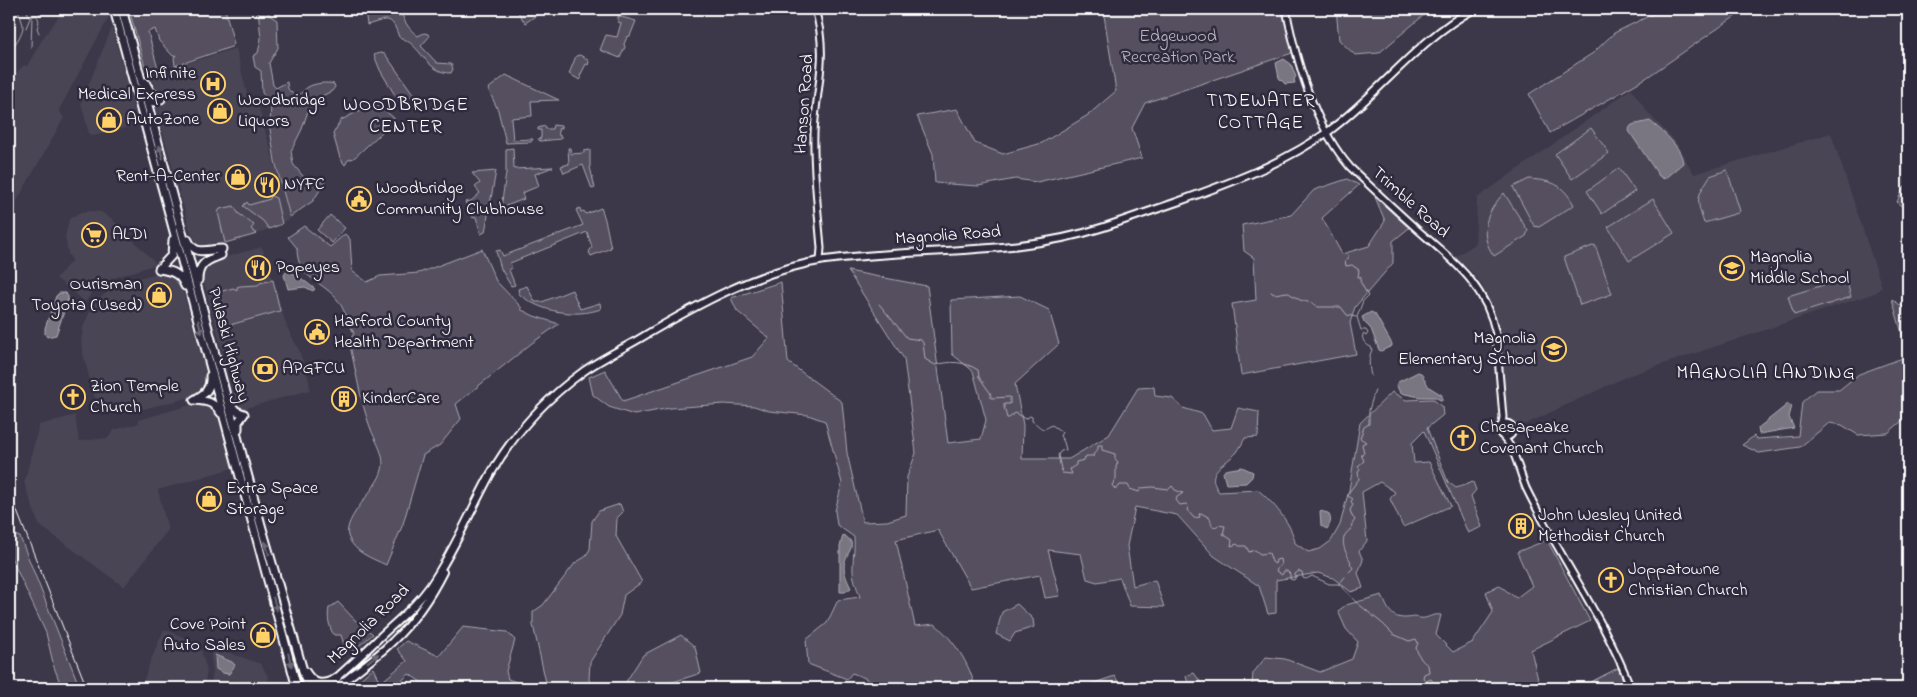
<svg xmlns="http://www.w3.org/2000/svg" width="1917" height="697" font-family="'Indie Flower',sans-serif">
<rect width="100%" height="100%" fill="#3c3749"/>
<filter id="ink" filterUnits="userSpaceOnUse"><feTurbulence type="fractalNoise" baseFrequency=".02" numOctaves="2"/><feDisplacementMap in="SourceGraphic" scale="10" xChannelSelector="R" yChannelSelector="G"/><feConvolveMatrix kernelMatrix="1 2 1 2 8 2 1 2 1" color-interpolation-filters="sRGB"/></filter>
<g filter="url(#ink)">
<path fill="#494455" d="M 64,9 L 106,9 L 109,17 L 59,110 L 64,118 L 9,215 L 9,105 L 13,86 L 11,78 L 24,65 L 27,66 L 43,38 Z
M 112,27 L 138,125 L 94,136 L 89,134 L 81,103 Z
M 236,48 L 248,98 L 259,108 L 290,219 L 257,234 L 210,247 L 203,246 L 196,242 L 190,230 L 147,76 Z
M 1631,89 L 1650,115 L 1675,141 L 1694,174 L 1831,133 L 1882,287 L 1875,293 L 1628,376 L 1522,426 L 1518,426 L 1510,419 L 1506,407 L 1501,342 L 1496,316 L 1482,285 L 1472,272 L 1455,257 L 1475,244 L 1477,198 Z
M 91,211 L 101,212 L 111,218 L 157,264 L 111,279 L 95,289 L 85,302 L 56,278 L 72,260 L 68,254 L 65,237 L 69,219 L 80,212 Z
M 262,247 L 287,327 L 299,350 L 309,380 L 310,390 L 243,409 L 237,407 L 202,275 L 203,270 L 211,261 Z
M 162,272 L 172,275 L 180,281 L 208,378 L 205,390 L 199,395 L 124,414 L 112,414 L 100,406 L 94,396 L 82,350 L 81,342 L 83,327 L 93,305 L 111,288 L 127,281 Z
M 197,403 L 208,404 L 217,411 L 233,468 L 158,490 L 168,530 L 124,587 L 39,525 L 24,483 L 39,425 L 75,415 L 79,441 L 108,438 L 114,430 L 139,423 L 138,420 Z
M 164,629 L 195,642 L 201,650 L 207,670 L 204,688 L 141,688 L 150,662 Z
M 213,647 L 261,664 L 269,678 L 267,688 L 210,688 L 213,672 L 210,650 Z"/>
<path fill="#555060" stroke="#aaa8b0" d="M 129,9 L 225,9 L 234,44 L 231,47 L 175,66 L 174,58 L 176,55 L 173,56 L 159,41 L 155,29 L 148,32 L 159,73 L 156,75 L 155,78 L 147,74 Z
M 258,9 L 268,9 L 269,15 L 277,20 L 278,48 L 269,63 L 273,85 L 276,88 L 287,82 L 288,89 L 295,96 C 302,94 303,90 308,87 C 315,83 327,82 334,84 L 335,87 L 332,91 L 316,99 L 309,108 L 302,129 L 291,151 L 293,164 L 307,181 L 325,182 L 313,201 L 290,217 L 275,161 L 270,129 L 271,102 L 262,93 L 261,71 L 255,67 L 253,56 L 258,53 L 261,39 Z
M 365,9 L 401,9 C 402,19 409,30 418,36 L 424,33 L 428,34 L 429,37 L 421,46 L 437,63 L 451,64 L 453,69 L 451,73 C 425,73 422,44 399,37 C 391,14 388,19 367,25 Z
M 516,9 L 546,9 L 525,23 Z
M 1103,9 L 1283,9 L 1292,53 L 1145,103 L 1132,128 L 1142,158 L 1037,182 L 1015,179 L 978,186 L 935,183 L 933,154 L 917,116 L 957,109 L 975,143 L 1003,154 L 1042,143 L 1088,115 L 1116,91 Z
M 1336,9 L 1431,9 L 1379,53 L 1355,55 L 1339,40 Z
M 1663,9 L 1746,9 L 1646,78 L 1550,133 L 1529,94 L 1593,53 L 1614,33 Z
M 618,16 L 636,21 L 630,36 L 627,37 L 624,44 L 625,47 L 620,58 L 600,50 L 606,35 L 617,37 L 621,23 L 618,22 Z
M 380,53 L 385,54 L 414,95 L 399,102 L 380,70 L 374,55 Z
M 580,55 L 588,60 L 589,62 L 588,65 L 586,64 L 580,76 L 582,78 L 580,80 L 569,74 L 576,56 Z
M 506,75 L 559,100 L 531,101 L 532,116 L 511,118 L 513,140 L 533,139 L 531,142 L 506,143 L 498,110 L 488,89 Z
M 373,104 L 383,109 L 394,118 L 394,121 L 354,158 L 348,160 L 345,165 L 340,158 L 333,134 L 341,120 Z
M 553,125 L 561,126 L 561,128 L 558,129 L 559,136 L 561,136 L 561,139 L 540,141 L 538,139 L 541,138 L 541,130 L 538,130 L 538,128 L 545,126 L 546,129 L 552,129 Z
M 1591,128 L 1609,153 L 1572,179 L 1555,154 Z
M 513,148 L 514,169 L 553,167 L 535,174 L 539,186 L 522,193 L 524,199 L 501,208 L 506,173 L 506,149 Z
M 568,148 L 570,148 L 571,154 L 584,153 L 584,151 L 590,150 L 590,167 L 595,188 L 592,189 L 583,165 L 564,173 L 561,166 L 569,164 Z
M 1619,168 L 1635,191 L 1602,214 L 1587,191 Z
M 1727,170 L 1740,211 L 1738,213 L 1704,223 C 1696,199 1696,198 1710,176 Z
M 496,171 L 485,232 L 481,234 L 476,217 L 473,218 L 465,202 L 471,201 L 480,193 L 475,187 L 480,183 L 472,173 Z
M 1347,179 L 1359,185 L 1322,218 L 1342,254 L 1369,246 L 1385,221 L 1375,197 L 1409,228 L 1393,241 L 1393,263 L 1355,307 L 1350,323 L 1356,354 L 1241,375 L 1232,304 L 1256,300 L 1254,258 L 1244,251 L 1242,225 L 1291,215 L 1314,190 Z
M 1529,179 C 1552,181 1562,183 1574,205 L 1539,227 L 1534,226 L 1513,187 Z
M 1904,187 L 1908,188 L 1908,213 L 1897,202 Z
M 1504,193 L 1528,231 L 1526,236 L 1494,256 C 1477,233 1487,211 1504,193 Z
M 271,196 L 276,198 L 282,224 L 269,229 L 263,221 L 243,206 L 247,202 L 249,205 L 270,199 Z
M 1653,199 L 1674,233 L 1629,261 L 1608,227 Z
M 234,206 L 238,213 L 254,225 L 251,229 L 257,234 L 225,243 L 218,212 L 220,209 Z
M 580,208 L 581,212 L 584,211 L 586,214 L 601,208 C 606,219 608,235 611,248 L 591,256 L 589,252 L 592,247 L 587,232 L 510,263 L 512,268 L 509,270 L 515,285 L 511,286 L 501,269 L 496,251 L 500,250 L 503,256 L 583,225 L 576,210 Z
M 330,215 L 345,228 L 332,243 L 317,230 Z
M 304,226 L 330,247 L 345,234 L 350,239 L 352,271 L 367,282 L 380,276 L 419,273 L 482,249 L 496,281 L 522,308 L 520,309 L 534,316 L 559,324 L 532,343 L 456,404 L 461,419 L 440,445 L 423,455 L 403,524 L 386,565 C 372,558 354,553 348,536 C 343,517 377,490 382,470 C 386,455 375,441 370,427 C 360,400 356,370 349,342 L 354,333 C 348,323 344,307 336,298 C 319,279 297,278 297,248 L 288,237 Z
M 1595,245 L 1612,294 L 1580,305 L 1564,257 Z
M 848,271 L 927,286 L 948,443 L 981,439 L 986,420 L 973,371 L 952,354 L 951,300 L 1020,296 L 1049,310 L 1059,344 L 1015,384 L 1023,425 L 1022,459 L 1069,459 L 1109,435 L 1138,388 L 1154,387 L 1155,396 L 1172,398 L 1183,408 L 1203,414 L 1212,430 L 1231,428 L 1238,408 L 1259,412 L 1258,437 L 1245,438 C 1243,442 1240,448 1237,452 C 1226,465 1203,470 1219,492 L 1258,490 C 1272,501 1293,525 1295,543 L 1308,552 L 1320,549 L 1331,541 L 1340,525 L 1349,490 L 1360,423 L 1392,392 L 1406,400 L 1433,399 L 1442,407 L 1443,415 L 1427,428 L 1448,482 L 1456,488 L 1473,482 L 1476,490 L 1471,496 L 1482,527 L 1468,533 L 1424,431 L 1412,443 L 1414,463 L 1429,462 L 1451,506 L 1403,527 L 1390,499 L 1395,492 L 1380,482 L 1362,492 L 1367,541 L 1359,551 L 1363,560 L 1358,573 L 1363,588 L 1351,592 L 1333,578 L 1318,573 L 1276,580 L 1276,613 L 1268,614 L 1259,586 L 1214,556 L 1177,515 L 1135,507 L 1127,546 L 1133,586 L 1155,580 L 1164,607 L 1130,606 L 1120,578 L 1097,582 L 1087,579 L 1081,554 L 1048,550 L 1060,596 L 1045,598 L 1040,575 L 971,588 L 938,530 L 896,540 L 915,626 L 935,624 C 954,640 970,664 975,688 L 877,688 L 865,678 L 852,673 L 847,679 L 808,664 L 806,640 L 827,623 L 838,600 L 860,597 C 857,587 852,577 853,566 C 853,555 855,547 854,537 L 837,525 L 835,511 L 842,483 L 825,421 L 808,415 L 769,411 L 754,406 L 724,404 L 670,408 L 634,415 L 609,407 L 593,395 L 589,377 L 605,370 L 623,401 L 752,357 L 769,338 L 737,311 L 731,298 L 781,282 L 788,362 L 842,402 L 847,453 L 863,522 L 887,521 L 906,515 L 907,477 L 916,453 L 904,359 Z
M 1846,278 L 1851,297 L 1794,315 L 1788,296 Z
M 273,280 L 280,311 L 226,326 L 221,323 L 214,298 L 216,293 L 233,288 L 237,290 L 237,287 L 240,286 L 258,285 L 260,283 Z
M 527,286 L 535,302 L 542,302 L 572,290 L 580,309 L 600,303 L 601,309 C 575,318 540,312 519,294 L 518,289 Z
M 1892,299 L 1908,311 L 1908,354 Z
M 1908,356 L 1908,420 L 1903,420 L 1888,433 L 1858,435 L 1842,425 L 1829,423 L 1800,447 L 1759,453 L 1742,445 L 1754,436 L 1757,439 L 1798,436 L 1802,402 L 1816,390 L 1839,390 L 1859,374 Z
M 620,504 L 623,512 L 617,518 L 616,536 L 642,582 L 624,595 L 620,615 L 590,662 L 589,679 L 591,688 L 424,688 L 421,682 L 409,674 L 394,688 L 356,688 L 357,682 L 373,668 L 380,683 L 407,661 L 397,649 L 406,641 L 439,656 L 463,627 L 507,632 L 515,640 L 506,671 L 508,679 L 522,684 L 547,687 L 533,625 L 533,612 L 543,605 L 575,563 L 585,557 L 590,549 L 592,521 L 599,511 Z
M 9,533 L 20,537 L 80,688 L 62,688 L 54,667 L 46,633 L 9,553 L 10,540 Z
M 1547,540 L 1590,621 L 1531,650 L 1540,688 L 1249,688 L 1252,685 L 1253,673 L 1266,657 L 1285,659 L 1320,672 L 1352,659 L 1358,642 L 1346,629 L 1338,611 L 1346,605 L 1382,595 C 1389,613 1393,621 1414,617 C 1418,617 1421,619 1425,618 C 1432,616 1434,614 1441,615 L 1436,635 L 1453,652 L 1473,642 L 1493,612 L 1486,592 L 1499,585 L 1516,598 L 1532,586 L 1517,552 Z
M 338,602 L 355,620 L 373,634 L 353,651 L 344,645 L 341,635 L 334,635 C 329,628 327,617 329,608 Z
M 1017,604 L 1033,619 L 1034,627 L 1015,633 L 1010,641 L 996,634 L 1002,612 Z
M 681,635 L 695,647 L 701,673 L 673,682 L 656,684 L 651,688 L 622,688 L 643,655 Z
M 1618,668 L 1626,688 L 1589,688 L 1589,683 Z
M 1194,673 L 1205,688 L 1189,688 L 1186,676 Z
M 1115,676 L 1121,688 L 1079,688 Z"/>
<path fill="#797682" stroke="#afadb4" d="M 1284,59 L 1291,64 L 1296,77 L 1294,79 L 1295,83 L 1285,84 L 1279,78 L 1276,63 Z
M 1650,121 C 1662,131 1681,146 1683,163 L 1664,179 L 1659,176 L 1629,131 L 1630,127 L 1632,125 Z
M 287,271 L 297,275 L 315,289 L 313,291 L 305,287 L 288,289 L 284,275 Z
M 59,293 L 65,293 L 68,296 L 68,300 L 56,335 L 47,337 L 45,334 L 45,328 L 56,296 Z
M 1371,312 L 1375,314 L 1392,344 L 1392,346 L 1381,351 L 1379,350 L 1371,329 L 1364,322 L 1362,317 Z
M 1418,372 L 1421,373 L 1429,387 L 1442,395 L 1442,401 L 1435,397 L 1420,397 L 1400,393 L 1396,384 L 1398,382 Z
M 1788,404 L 1792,406 L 1789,417 L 1794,428 L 1759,434 L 1758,428 Z
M 1242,467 L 1253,472 L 1252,477 L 1246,483 L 1226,484 L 1223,473 L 1225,470 Z
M 1320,511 L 1328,513 C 1332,519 1331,523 1327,529 L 1321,526 Z
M 843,535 C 859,543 848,551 845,561 C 842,570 847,580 851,588 L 845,592 L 840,592 L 840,547 Z
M 215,655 L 232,662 L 235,665 L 229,674 L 223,673 L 216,669 Z"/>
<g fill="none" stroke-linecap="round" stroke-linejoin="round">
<path stroke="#afadb4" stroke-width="1" d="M 26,9 L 30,18 L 26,28
M 39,9 L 40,15
M 30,17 L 32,17 L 31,47
M 32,17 L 36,15 C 40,20 39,23 37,28 L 39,33
M 9,65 L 13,54 L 11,52 C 14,42 23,37 23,25 C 22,20 19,14 18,9
M 9,71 L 13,74
M 1348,255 L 1348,259 L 1345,261 L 1346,266 L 1352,265 L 1359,270 L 1358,277 L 1361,277 L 1360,281 L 1368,296 L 1363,301 L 1357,317 L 1361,330 L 1366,330 L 1368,333 L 1366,336 L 1363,334 C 1361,340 1366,345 1371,347 L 1372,350 C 1368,358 1369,367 1371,376
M 1271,292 L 1274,294 L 1287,292 L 1300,300 L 1312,303 L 1318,307 L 1341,307 L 1347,315 L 1356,317
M 879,304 L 907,338 L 921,340 L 923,343 L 925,359 L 935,365 C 950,361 964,361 978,370 L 979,377 L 991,394 L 991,398 L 1010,397 L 1010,404 L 1004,404 L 1004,407 L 1007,418 L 1009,418 L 1015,413 L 1025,419 L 1030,416 L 1032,417 L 1032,421 C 1043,428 1040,432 1052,425 L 1062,432 L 1060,436 L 1064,442 L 1066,450 L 1061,451 L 1058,455 L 1062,473 L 1072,474 L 1070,469 L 1076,465 L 1076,462 L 1084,460 L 1086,456 L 1094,456 L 1093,455 L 1098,449 L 1098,445 L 1102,445 L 1102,450 L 1115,454 L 1115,459 L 1118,462 L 1116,467 L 1116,479 L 1112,485 L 1115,489 L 1117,489 L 1120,485 L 1128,485 L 1130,489 L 1139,492 L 1141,488 L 1152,487 L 1169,489 L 1172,486 L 1175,490 L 1183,493 L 1177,497 L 1176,500 L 1180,505 L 1186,504 L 1188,506 L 1187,510 L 1194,518 L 1200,517 L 1199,514 L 1201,513 L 1210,518 L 1212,526 L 1216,527 L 1218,525 L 1225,526 L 1223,534 L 1232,540 L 1231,546 L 1237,544 L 1239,546 L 1246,546 L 1249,552 L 1255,550 L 1260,554 L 1269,553 L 1272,562 L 1275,564 L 1276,560 L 1280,559 L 1281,565 L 1278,567 L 1276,571 L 1282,575 L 1284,571 L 1287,571 L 1290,574 L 1290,579 L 1293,580 L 1295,579 L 1295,574 L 1299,571 L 1302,572 L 1303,578 L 1306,579 L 1312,576 L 1329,584 L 1339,584 L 1356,602 L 1383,624 L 1393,634 L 1409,641 L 1416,639 L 1418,643 L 1416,648 C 1419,656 1421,661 1428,665 L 1429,672 L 1424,674 L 1423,678 L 1426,681 L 1431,679 L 1438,688
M 1349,572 L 1353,568 L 1350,563 L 1351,562 C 1344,550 1338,538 1351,529 L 1352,524 L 1355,520 L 1352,516 L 1350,510 L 1353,505 L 1351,501 L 1353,499 L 1348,496 L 1349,492 L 1359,479 L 1358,472 L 1360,470 L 1358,466 L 1364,461 L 1361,454 L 1364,453 L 1362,444 L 1366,442 L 1360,438 L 1364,427 L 1369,424 L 1369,410 L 1375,390
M 1339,584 L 1345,577"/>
<defs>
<path id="minor" d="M 815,9 C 829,56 816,88 814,133 C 813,171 818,210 821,248 L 820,261
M 1286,9 C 1296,60 1315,127 1350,167 C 1370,186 1389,204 1409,222 C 1448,258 1484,279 1496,334 L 1503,417 L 1502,424
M1499 430a7 7 0 1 1 14 0a7 7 0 1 1-14 0Z
M 1503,437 C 1514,446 1520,474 1526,488 C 1559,556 1604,618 1631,688"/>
<path id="major" d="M 325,688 C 344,671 363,654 381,636 C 399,619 416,606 430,586 C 454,551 470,512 490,475 C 513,434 547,398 584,371 C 601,359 620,350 639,339 C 696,305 759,270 825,260 C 918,247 1013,257 1104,227 C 1128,219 1153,210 1177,202 C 1230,183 1283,164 1329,131 C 1380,93 1418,39 1474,9
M 336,688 C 354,672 375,659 393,641 C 414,621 430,598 443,572"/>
<path id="highway" d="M 114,9 L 297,688
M 122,9 L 261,525 L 308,688
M 145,82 L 151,93 L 161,99
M 145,99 L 154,102 L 161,99
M 188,240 C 195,257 208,249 222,249
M 159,269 L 172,255 L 173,240
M 159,269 C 172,271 180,273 185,286
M 198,280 C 198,264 207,260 221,255
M 194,400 C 205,394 211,389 210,376
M 195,400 C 207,401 214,402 221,413
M 231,405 L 236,411 L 244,414 L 238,422 L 238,429
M 305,671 C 314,686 323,686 337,678"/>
</defs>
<use href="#minor" stroke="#fff" stroke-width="9"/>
<use href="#major" stroke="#fff" stroke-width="10"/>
<use href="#highway" stroke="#fff" stroke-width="11"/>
<use href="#minor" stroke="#2f2a3d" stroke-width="5"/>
<use href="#major" stroke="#2f2a3d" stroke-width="6"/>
<use href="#highway" stroke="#2f2a3d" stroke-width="7"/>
<path stroke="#fff" stroke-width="1" d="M 9,491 L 87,688"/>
</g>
<defs><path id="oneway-solid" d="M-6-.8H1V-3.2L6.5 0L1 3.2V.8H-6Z" transform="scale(1.25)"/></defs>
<g fill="#6d6a77">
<use href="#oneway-solid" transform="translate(161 152) rotate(-105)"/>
<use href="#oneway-solid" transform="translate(200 327) rotate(75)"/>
<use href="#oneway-solid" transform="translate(267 548) rotate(-106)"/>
<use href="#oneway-solid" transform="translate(275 604) rotate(75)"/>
<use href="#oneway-solid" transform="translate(373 658) rotate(-38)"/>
<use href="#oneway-solid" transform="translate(290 660) rotate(75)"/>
</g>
</g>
<defs>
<symbol id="hospital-ring" viewBox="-11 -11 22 22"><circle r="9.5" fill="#2f2a3d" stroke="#ffd166" stroke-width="1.5"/><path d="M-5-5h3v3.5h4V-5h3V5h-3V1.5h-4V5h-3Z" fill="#ffd166"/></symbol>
<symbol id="shop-ring" viewBox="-11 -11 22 22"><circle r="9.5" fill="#2f2a3d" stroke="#ffd166" stroke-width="1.5"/><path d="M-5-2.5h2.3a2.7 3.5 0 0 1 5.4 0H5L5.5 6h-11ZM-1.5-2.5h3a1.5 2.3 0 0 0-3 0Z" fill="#ffd166"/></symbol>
<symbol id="restaurant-ring" viewBox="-11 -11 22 22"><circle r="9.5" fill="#2f2a3d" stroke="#ffd166" stroke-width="1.5"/><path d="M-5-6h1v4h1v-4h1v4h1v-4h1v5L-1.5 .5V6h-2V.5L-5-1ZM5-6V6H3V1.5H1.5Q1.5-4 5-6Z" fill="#ffd166"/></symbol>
<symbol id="civic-ring" viewBox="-11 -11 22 22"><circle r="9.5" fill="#2f2a3d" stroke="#ffd166" stroke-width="1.5"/><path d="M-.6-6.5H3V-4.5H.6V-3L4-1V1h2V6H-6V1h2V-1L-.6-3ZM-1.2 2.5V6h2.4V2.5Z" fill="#ffd166"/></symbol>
<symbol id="supermarket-ring" viewBox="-11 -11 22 22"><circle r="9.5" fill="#2f2a3d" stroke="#ffd166" stroke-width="1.5"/><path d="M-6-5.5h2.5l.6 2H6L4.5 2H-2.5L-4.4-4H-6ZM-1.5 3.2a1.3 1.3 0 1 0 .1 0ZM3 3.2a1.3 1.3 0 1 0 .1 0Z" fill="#ffd166"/></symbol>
<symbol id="school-ring" viewBox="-11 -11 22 22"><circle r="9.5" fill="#2f2a3d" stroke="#ffd166" stroke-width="1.5"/><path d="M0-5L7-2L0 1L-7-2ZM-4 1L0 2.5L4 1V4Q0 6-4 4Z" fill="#ffd166"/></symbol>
<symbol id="bank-ring" viewBox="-11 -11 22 22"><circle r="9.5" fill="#2f2a3d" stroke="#ffd166" stroke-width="1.5"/><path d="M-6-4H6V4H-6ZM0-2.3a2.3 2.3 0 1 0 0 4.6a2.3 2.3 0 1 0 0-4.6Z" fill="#ffd166"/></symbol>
<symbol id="church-ring" viewBox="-11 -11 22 22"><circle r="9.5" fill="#2f2a3d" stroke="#ffd166" stroke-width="1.5"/><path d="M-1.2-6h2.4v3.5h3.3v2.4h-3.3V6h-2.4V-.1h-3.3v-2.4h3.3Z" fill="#ffd166"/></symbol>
<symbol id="building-ring" viewBox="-11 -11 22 22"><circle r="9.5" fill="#2f2a3d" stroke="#ffd166" stroke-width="1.5"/><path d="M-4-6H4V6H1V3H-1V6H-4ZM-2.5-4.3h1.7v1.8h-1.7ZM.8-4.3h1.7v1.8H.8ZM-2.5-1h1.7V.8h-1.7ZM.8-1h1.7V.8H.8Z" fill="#ffd166"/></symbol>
</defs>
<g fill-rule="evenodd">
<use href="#hospital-ring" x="199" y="70" width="28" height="28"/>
<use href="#shop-ring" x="206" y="97" width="28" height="28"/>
<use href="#shop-ring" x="95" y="106" width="28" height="28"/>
<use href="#shop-ring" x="224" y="163" width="28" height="28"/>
<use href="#restaurant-ring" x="253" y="171" width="28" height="28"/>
<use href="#civic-ring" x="345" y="185" width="28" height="28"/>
<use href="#supermarket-ring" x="80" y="221" width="28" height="28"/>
<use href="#restaurant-ring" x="244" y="254" width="28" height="28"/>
<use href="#school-ring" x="1718" y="254" width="28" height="28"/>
<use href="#shop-ring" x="145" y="281" width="28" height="28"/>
<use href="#civic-ring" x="303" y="318" width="28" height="28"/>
<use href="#school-ring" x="1540" y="335" width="28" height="28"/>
<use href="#bank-ring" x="251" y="355" width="28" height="28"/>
<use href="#church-ring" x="59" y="383" width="28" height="28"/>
<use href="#building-ring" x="330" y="385" width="28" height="28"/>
<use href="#church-ring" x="1449" y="424" width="28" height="28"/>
<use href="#shop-ring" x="195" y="485" width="28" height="28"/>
<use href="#building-ring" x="1507" y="512" width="28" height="28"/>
<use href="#church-ring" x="1597" y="566" width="28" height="28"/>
<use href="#shop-ring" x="249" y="621" width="28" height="28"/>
</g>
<g text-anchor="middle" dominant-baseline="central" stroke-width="5" stroke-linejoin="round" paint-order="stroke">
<g font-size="18" fill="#bbb9bf" stroke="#2f2a3d">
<text x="1178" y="37">Edgewood<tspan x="1178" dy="21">Recreation Park</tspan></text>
</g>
<g font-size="18" fill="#fff" stroke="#2f2a3d" text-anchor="start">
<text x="196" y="74" text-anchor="end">Infinite<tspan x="196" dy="21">Medical Express</tspan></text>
<text x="238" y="101">Woodbridge<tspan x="238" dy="21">Liquors</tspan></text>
<text x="126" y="120">AutoZone</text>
<text x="220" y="177" text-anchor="end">Rent-A-Center</text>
<text x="284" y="185">NYFC</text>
<text x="376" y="189">Woodbridge<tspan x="376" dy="21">Community Clubhouse</tspan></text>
<text x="112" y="235">ALDI</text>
<text x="1750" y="258">Magnolia<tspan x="1750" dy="21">Middle School</tspan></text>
<text x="276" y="268">Popeyes</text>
<text x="142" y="285" text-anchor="end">Ourisman<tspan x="142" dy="21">Toyota (Used)</tspan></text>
<text x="334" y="322">Harford County<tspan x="334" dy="21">Health Department</tspan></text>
<text x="1536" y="339" text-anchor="end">Magnolia<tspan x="1536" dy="21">Elementary School</tspan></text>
<text x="282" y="369">APGFCU</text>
<text x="90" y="387">Zion Temple<tspan x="90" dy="21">Church</tspan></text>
<text x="362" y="399">KinderCare</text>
<text x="1480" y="428">Chesapeake<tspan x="1480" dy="21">Covenant Church</tspan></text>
<text x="226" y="489">Extra Space<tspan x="226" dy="21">Storage</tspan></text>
<text x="1538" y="516">John Wesley United<tspan x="1538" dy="21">Methodist Church</tspan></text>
<text x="1628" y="570">Joppatowne<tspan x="1628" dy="21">Christian Church</tspan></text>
<text x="246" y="625" text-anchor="end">Cove Point<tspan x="246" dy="21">Auto Sales</tspan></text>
</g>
<g font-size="18" fill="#fff" stroke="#2f2a3d">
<text transform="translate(805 104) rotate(-86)">Hanson Road</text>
<text transform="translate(1410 203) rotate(42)">Trimble Road</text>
<text transform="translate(948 236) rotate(-4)">Magnolia Road</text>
<text transform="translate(228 345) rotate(75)">Pulaski Highway</text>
<text transform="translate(369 625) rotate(-44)">Magnolia Road</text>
</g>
<g font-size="19" letter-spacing="1" fill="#fff" stroke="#2f2a3d">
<text x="1261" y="101">TIDEWATER<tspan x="1261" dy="22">COTTAGE</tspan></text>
<text x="406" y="105">WOODBRIDGE<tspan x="406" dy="22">CENTER</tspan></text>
<text x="1766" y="373">MAGNOLIA LANDING</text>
</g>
</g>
<rect width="1917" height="697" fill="none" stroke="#2f2a3d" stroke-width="30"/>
<rect x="15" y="15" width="1887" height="667" fill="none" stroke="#fff" stroke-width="2" filter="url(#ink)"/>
</svg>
